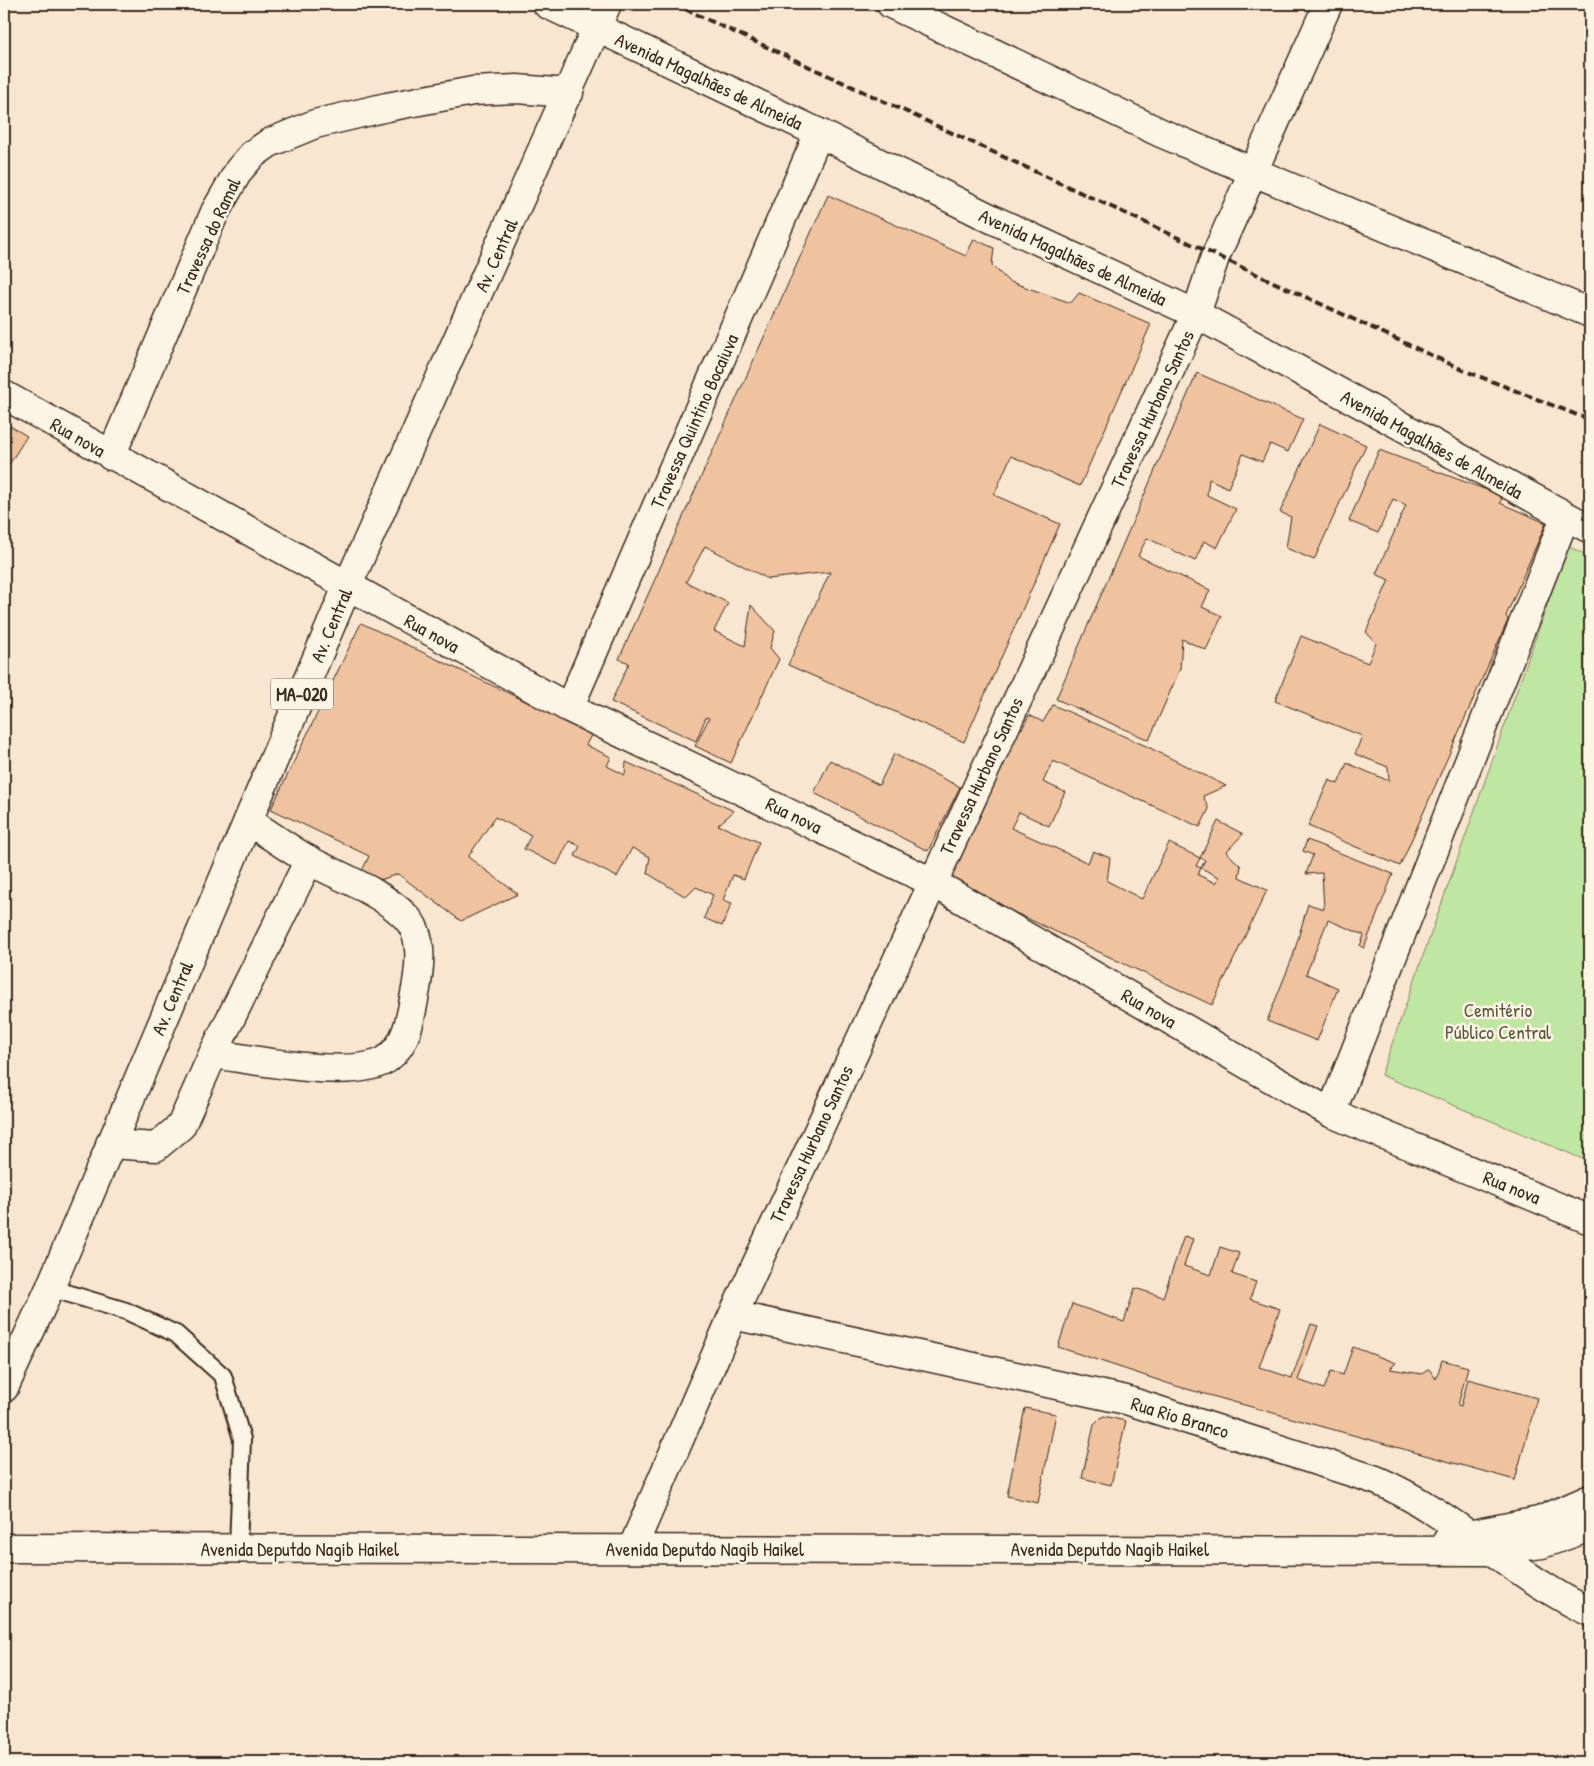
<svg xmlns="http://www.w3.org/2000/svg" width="1594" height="1766" font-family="'Patrick Hand',sans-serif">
<rect width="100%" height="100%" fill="#f8e6d0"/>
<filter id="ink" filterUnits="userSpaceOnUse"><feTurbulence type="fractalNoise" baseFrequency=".02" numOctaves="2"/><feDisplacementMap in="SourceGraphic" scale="10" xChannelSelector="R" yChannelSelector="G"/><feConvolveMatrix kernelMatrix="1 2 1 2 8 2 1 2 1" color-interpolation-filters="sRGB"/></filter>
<g filter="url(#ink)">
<path fill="#bfe7a2" stroke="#7d8860" d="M 1568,546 L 1590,557 L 1590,1162 L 1381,1075 Z"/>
<path fill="#efc39f" stroke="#3b2a1e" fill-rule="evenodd" d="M 828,195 L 966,256 L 974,239 L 994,248 L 992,265 L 1008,281 L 1071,303 L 1079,293 L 1151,324 L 1080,486 L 1011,456 L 994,495 L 1060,524 L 964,742 L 788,665 L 830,572 L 768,579 L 705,546 L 686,582 L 728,603 L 714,631 L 745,646 L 751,605 L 775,631 L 770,648 L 779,659 L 731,763 L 695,746 L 709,718 L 706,717 L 696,741 L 611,702 L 629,663 L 619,659 Z
M 1197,373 L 1303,419 L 1288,452 L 1270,444 L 1262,462 L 1243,454 L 1228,488 L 1209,479 L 1207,495 L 1236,509 L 1217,548 L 1204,541 L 1195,561 L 1147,538 L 1138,556 L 1210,590 L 1202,607 L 1222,616 L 1206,650 L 1182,639 L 1180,669 L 1149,740 L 1056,699 Z
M 1320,424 L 1366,445 L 1314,560 L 1286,548 L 1291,517 L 1280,512 Z
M 10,426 L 27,436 L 10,463 L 4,460 L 4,436 Z
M 1379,450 L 1503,496 L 1500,503 L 1546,523 L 1506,616 L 1508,620 L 1400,866 L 1308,826 L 1329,780 L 1338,784 L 1347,763 L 1389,781 L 1388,767 L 1355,754 L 1362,736 L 1275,701 L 1301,636 L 1368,663 L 1376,643 L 1366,632 L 1389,580 L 1376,574 L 1406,505 L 1393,499 L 1378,533 L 1349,521 Z
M 361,623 L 592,733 L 586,745 L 611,757 L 607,766 L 625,775 L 626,762 L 734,811 L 718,825 L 759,842 L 744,879 L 733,875 L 723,900 L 732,903 L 722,926 L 704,918 L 713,895 L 696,887 L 686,897 L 647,873 L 650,857 L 632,848 L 617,877 L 575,856 L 580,846 L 569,841 L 557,865 L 524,849 L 531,835 L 495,817 L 468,857 L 518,894 L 461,921 L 398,874 L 377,881 L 361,873 L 369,856 L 271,809 Z
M 1053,705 L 1146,746 L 1226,786 L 1203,796 L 1209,809 L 1200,827 L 1053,761 L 1043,782 L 1065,792 L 1049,826 L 1019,812 L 1011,828 L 1088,863 L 1093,851 L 1110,858 L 1107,881 L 1142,899 L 1169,843 L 1200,858 L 1218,821 L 1243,834 L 1226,852 L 1241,866 L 1239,877 L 1267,890 L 1212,1005 L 939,877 L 1012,724 L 1022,729 L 1029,715 L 1043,722 ZM 1200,858 L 1205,860 L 1201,868 L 1196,866 ZM 1201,868 L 1219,877 L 1216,883 L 1198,875 Z
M 894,754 L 960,787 L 928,851 L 814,793 L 830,760 L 879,785 Z
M 1307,840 L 1393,874 L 1364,948 L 1360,946 L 1364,935 L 1328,920 L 1306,974 L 1338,988 L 1317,1041 L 1267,1021 L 1293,956 L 1308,904 L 1324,909 L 1322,873 L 1306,874 L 1313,855 L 1303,851 Z
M 1184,1236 L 1193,1239 L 1184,1266 L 1211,1275 L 1220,1247 L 1239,1253 L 1232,1274 L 1256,1282 L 1250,1299 L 1280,1309 L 1259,1367 L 1292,1378 L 1311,1324 L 1318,1326 L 1298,1380 L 1324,1389 L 1331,1371 L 1343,1375 L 1353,1347 L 1396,1363 L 1390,1369 L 1422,1374 L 1429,1369 L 1436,1379 L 1442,1360 L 1468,1367 L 1458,1405 L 1461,1406 L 1468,1379 L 1537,1398 L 1515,1480 L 1176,1386 L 1058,1347 L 1072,1304 L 1124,1322 L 1135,1288 L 1163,1297 Z
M 1025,1408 L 1056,1414 L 1038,1503 L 1007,1496 Z
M 1103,1416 L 1126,1421 L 1111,1485 L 1082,1478 L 1094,1425 Z"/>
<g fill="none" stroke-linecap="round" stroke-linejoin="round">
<defs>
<path id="service" d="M 50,1288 L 126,1311 L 176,1334 L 223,1376 L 242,1439 L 238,1549"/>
<path id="minor" d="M 891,4 L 1161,133 L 1590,313
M 4,395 L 569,708 L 932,882 L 1331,1113 L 1590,1220
M 111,456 L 215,212 L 239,170 L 252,155 L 269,143 L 315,124 L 387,107 L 473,91 L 517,89 L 569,93
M 569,708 L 819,133
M 213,1054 C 252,1059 358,1082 388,1058 C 409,1042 411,1013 416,989 C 420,966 424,935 406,917 C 383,893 341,877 312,862 C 290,850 269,834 248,821
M 1331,1113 L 1565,517
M 110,1144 L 156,1147 L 181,1126 L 213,1054 L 309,860
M 733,1315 L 1126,1400 L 1376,1480 C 1453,1513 1514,1576 1590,1612
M 632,1549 L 733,1315 L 1196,314 L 1215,257 L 1328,4"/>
<path id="tertiary" d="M 547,4 L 819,133 L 994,220 L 1196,314 L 1590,529
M 1448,1539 L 1539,1521 L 1590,1499
M 4,1548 L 1489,1551 L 1542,1544 L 1590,1527"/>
<path id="primary" d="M 4,1388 L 50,1288 L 347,587 L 607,4"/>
</defs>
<use href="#service" stroke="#3b2a1e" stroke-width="20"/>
<use href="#minor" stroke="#3b2a1e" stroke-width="31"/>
<use href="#tertiary" stroke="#3b2a1e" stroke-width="31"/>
<use href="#primary" stroke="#3b2a1e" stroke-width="31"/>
<use href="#service" stroke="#fcf5e5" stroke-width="16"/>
<use href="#minor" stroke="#fcf5e5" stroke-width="28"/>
<use href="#tertiary" stroke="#fcf5e5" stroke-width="28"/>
<use href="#primary" stroke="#fcf5e5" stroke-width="28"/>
<path stroke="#3b2a1e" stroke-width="4" stroke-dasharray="8 4" stroke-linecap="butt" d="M 674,4 L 1463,370 L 1590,420"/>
</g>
</g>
<g text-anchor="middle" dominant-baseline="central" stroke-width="5" stroke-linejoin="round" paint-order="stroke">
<rect fill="#fcf5e5" stroke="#75675a" stroke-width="1" x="271" y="678.5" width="62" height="31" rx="4"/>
<g font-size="18" font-weight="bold" fill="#3b2a1e">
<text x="302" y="694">MA-020</text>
</g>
<g font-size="19" fill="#3b2a1e" stroke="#fcf5e5">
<text transform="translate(709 81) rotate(25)">Avenida Magalhães de Almeida</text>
<text transform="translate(208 236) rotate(-65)">Travessa do Ramal</text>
<text transform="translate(496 255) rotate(-66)">Av. Central</text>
<text transform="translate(1073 257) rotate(25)">Avenida Magalhães de Almeida</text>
<text transform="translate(1152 409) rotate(-65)">Travessa Hurbano Santos</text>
<text transform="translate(694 421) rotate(-66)">Travessa Quintino Bocaiuva</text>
<text transform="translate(78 437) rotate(30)">Rua nova</text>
<text transform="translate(1432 444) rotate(29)">Avenida Magalhães de Almeida</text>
<text transform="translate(331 625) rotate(-67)">Av. Central</text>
<text transform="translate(432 633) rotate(29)">Rua nova</text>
<text transform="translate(981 776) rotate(-65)">Travessa Hurbano Santos</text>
<text transform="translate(794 815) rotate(26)">Rua nova</text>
<text transform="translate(172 998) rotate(-67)">Av. Central</text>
<text transform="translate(1149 1008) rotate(30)">Rua nova</text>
<text transform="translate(811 1144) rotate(-65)">Travessa Hurbano Santos</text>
<text transform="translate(1512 1187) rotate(22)">Rua nova</text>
<text transform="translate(1180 1417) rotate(17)">Rua Rio Branco</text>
<text x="300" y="1549">Avenida Deputdo Nagib Haikel</text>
<text x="705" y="1549">Avenida Deputdo Nagib Haikel</text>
<text x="1110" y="1549">Avenida Deputdo Nagib Haikel</text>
</g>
<g font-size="19" fill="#5c593f" stroke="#fcf5e5">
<text x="1498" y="1010">Cemitério<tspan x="1498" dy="22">Público Central</tspan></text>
</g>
</g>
<rect width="1594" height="1766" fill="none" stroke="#fcf5e5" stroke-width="20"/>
<rect x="10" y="10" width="1574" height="1746" fill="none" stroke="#3b2a1e" stroke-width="2" filter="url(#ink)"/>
</svg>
